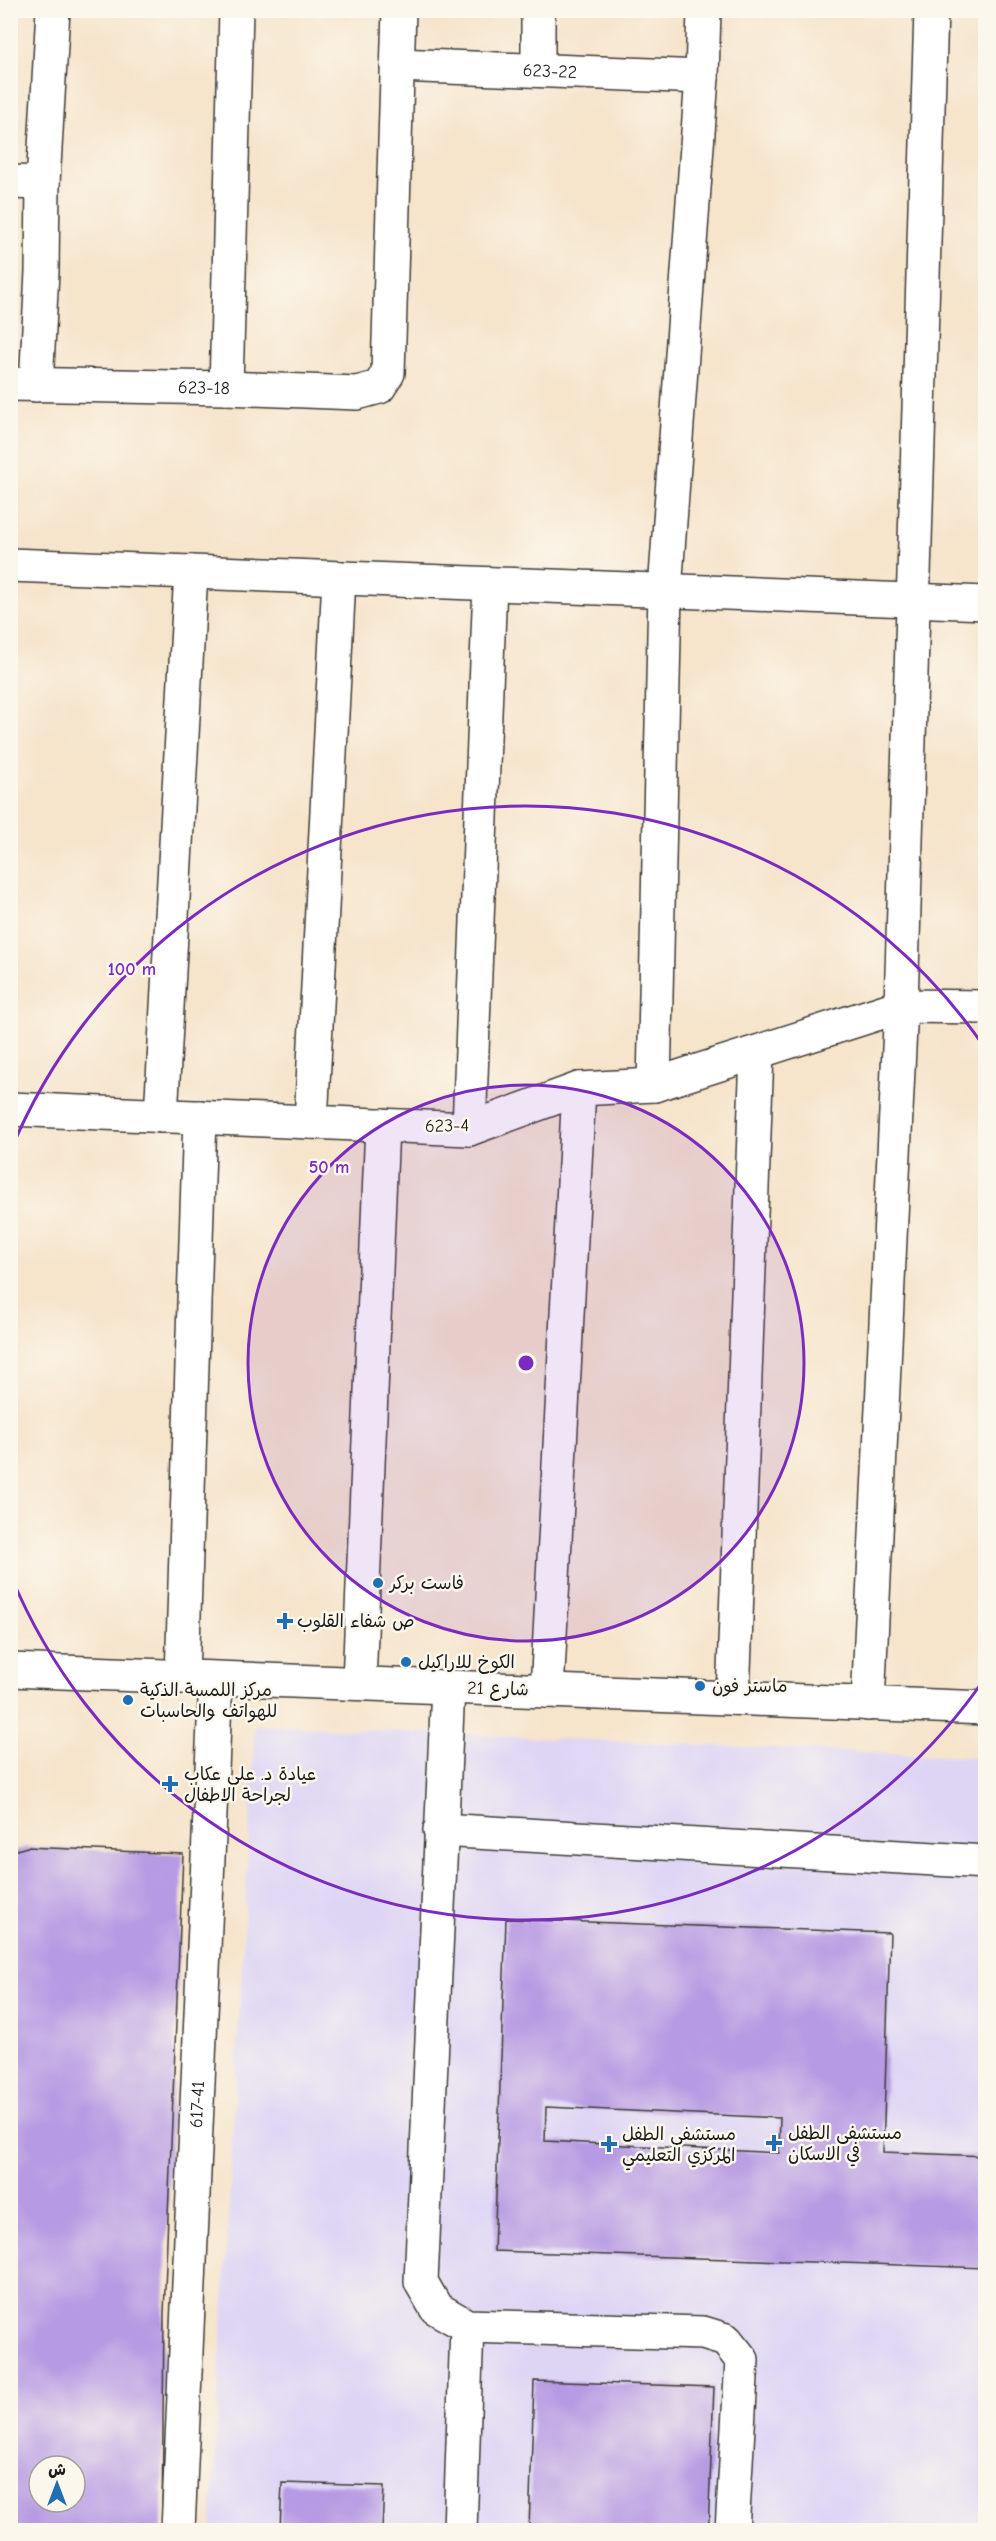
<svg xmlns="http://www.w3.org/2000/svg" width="996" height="2541" font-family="'Comic Neue','Playpen Sans Arabic',sans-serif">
<rect width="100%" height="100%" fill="#fbf7ec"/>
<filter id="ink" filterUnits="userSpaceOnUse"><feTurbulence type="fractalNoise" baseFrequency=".0167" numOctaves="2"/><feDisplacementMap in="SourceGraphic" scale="12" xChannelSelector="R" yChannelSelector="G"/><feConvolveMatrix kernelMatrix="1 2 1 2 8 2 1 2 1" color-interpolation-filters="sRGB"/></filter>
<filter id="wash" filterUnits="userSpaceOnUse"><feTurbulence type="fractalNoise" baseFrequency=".008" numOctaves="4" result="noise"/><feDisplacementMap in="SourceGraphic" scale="24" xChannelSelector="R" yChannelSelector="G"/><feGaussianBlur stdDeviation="1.35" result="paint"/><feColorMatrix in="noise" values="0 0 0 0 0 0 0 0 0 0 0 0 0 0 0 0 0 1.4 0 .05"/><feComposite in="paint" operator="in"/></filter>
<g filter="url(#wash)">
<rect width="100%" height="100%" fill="#f6e4cb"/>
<path fill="#ded5f5" d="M 255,1725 L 985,1758 L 985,2530 L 211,2530 Z"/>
<g id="blocks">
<path fill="#b69ae3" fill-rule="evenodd" d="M 27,1847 L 183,1854 L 164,2313 L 162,2530 L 10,2530 L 10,1852 ZM 39,2466 L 75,2466 L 75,2502 L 39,2502 Z
M 506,1919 L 890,1933 L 883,2152 L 986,2156 L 986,2268 L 494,2251 ZM 546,2107 L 780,2118 L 779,2153 L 545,2141 Z
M 534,2381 L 714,2387 L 708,2530 L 529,2530 Z
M 282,2483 L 384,2486 L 382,2530 L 280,2530 Z"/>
</g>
</g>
<g filter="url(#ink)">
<use href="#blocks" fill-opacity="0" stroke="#3d3a36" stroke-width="1.5"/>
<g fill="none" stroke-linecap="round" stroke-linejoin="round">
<defs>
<g id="minor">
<path id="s1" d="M 397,65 L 702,77"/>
<path d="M 538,70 L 538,10"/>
<path d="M 10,182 L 43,183"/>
<path id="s2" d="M 10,384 L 226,388 L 357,393 L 379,387 L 388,373 L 399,10"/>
<path d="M 36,385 L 42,272 L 43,183 L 53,10"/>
<path d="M 226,388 L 236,10"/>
<path d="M 10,565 L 986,603"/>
<path d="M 654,1085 L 665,591 L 702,77 L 704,10"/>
<path d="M 10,1109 L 469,1129 L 579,1089 L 654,1085 L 901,1006 L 986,1007"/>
<path d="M 161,1116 L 191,572"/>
<path d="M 311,1122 L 339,578"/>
<path d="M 469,1129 L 490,584"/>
<path d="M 10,1670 L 986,1708"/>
<path d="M 182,1677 L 200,1117"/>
<path d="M 359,1683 L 382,1125"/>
<path d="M 448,1687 L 421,2282 L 436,2308 L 467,2326 L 703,2333 L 726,2340 L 742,2360 L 732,2530"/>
<path d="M 547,1691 L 579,1089"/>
<path d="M 733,1698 L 757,1053"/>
<path d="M 868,1704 L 901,1006 L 931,10"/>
<path d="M 440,1830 L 986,1862"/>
<path id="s3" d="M 178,2530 L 216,1679"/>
<path d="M 460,2530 L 467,2326"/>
</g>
</defs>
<use href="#minor" stroke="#3d3a36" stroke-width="36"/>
<use href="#minor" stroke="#fff" stroke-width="33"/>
</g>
</g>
<circle cx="526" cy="1363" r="278" fill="#7b2cbf" fill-opacity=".12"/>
<g fill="none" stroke="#7b2cbf" stroke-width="3">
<circle cx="526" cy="1363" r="278"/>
<path d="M985 1678A557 557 0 0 1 11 1576M11 1150A557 557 0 0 1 985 1048"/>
</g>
<g fill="#1f6fb2" stroke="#fbf7ec" stroke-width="2">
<circle cx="378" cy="1583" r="6"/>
<path d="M282 1612h6v6h6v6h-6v6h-6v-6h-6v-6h6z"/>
<circle cx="406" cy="1662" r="6"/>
<circle cx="700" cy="1686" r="6"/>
<circle cx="128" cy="1700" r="6"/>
<path d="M167 1775h6v6h6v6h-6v6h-6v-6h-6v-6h6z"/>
<path d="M771 2134h6v6h6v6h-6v6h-6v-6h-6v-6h6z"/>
<path d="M606 2135h6v6h6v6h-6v6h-6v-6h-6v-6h6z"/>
</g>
<g text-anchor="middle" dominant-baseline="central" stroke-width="5" stroke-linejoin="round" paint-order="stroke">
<g font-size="18" fill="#1c1c1c" stroke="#fbf7ec">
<text stroke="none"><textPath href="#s1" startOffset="153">623-22</textPath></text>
<text stroke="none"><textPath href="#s2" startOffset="194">623-18</textPath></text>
<text transform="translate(447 1126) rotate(-1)">623-4</text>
<text transform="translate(498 1689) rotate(2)">شارع 21</text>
<text stroke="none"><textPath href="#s3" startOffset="426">617-41</textPath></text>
</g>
<g font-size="18" fill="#1c1c1c" stroke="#fbf7ec" text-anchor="start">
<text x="390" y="1583">فاست بركر</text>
<text x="297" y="1621">ص شفاء القلوب</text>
<text x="418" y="1662">الكوخ للاراكيل</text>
<text x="712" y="1686">ماستر فون</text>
<text x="140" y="1690">مركز اللمسة الذكية<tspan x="140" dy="21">للهواتف والحاسبات</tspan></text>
<text x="184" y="1774">عيادة د. علي عكاب<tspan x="184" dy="21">لجراحة الاطفال</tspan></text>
<text x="788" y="2133">مستشفى الطفل<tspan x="788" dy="21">في الاسكان</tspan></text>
<text x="622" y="2134">مستشفى الطفل<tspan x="622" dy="21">المركزي التعليمي</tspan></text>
</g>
</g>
<circle cx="526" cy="1363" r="9" fill="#7b2cbf" stroke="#fbf7ec" stroke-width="3"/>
<g font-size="18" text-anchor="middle" font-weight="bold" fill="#7b2cbf" stroke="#fbf7ec" stroke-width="5" stroke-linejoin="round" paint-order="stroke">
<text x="132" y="975">100 m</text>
<text x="329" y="1173">50 m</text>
</g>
<rect width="996" height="2541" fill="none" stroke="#fbf7ec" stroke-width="36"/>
<g transform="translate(57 2484)"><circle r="28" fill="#fbf7ec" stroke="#a29f99" stroke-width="1.5"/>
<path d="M0-4.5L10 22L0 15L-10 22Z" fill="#1f6fb2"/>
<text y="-9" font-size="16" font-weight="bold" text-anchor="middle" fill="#1c1c1c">ش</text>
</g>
</svg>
